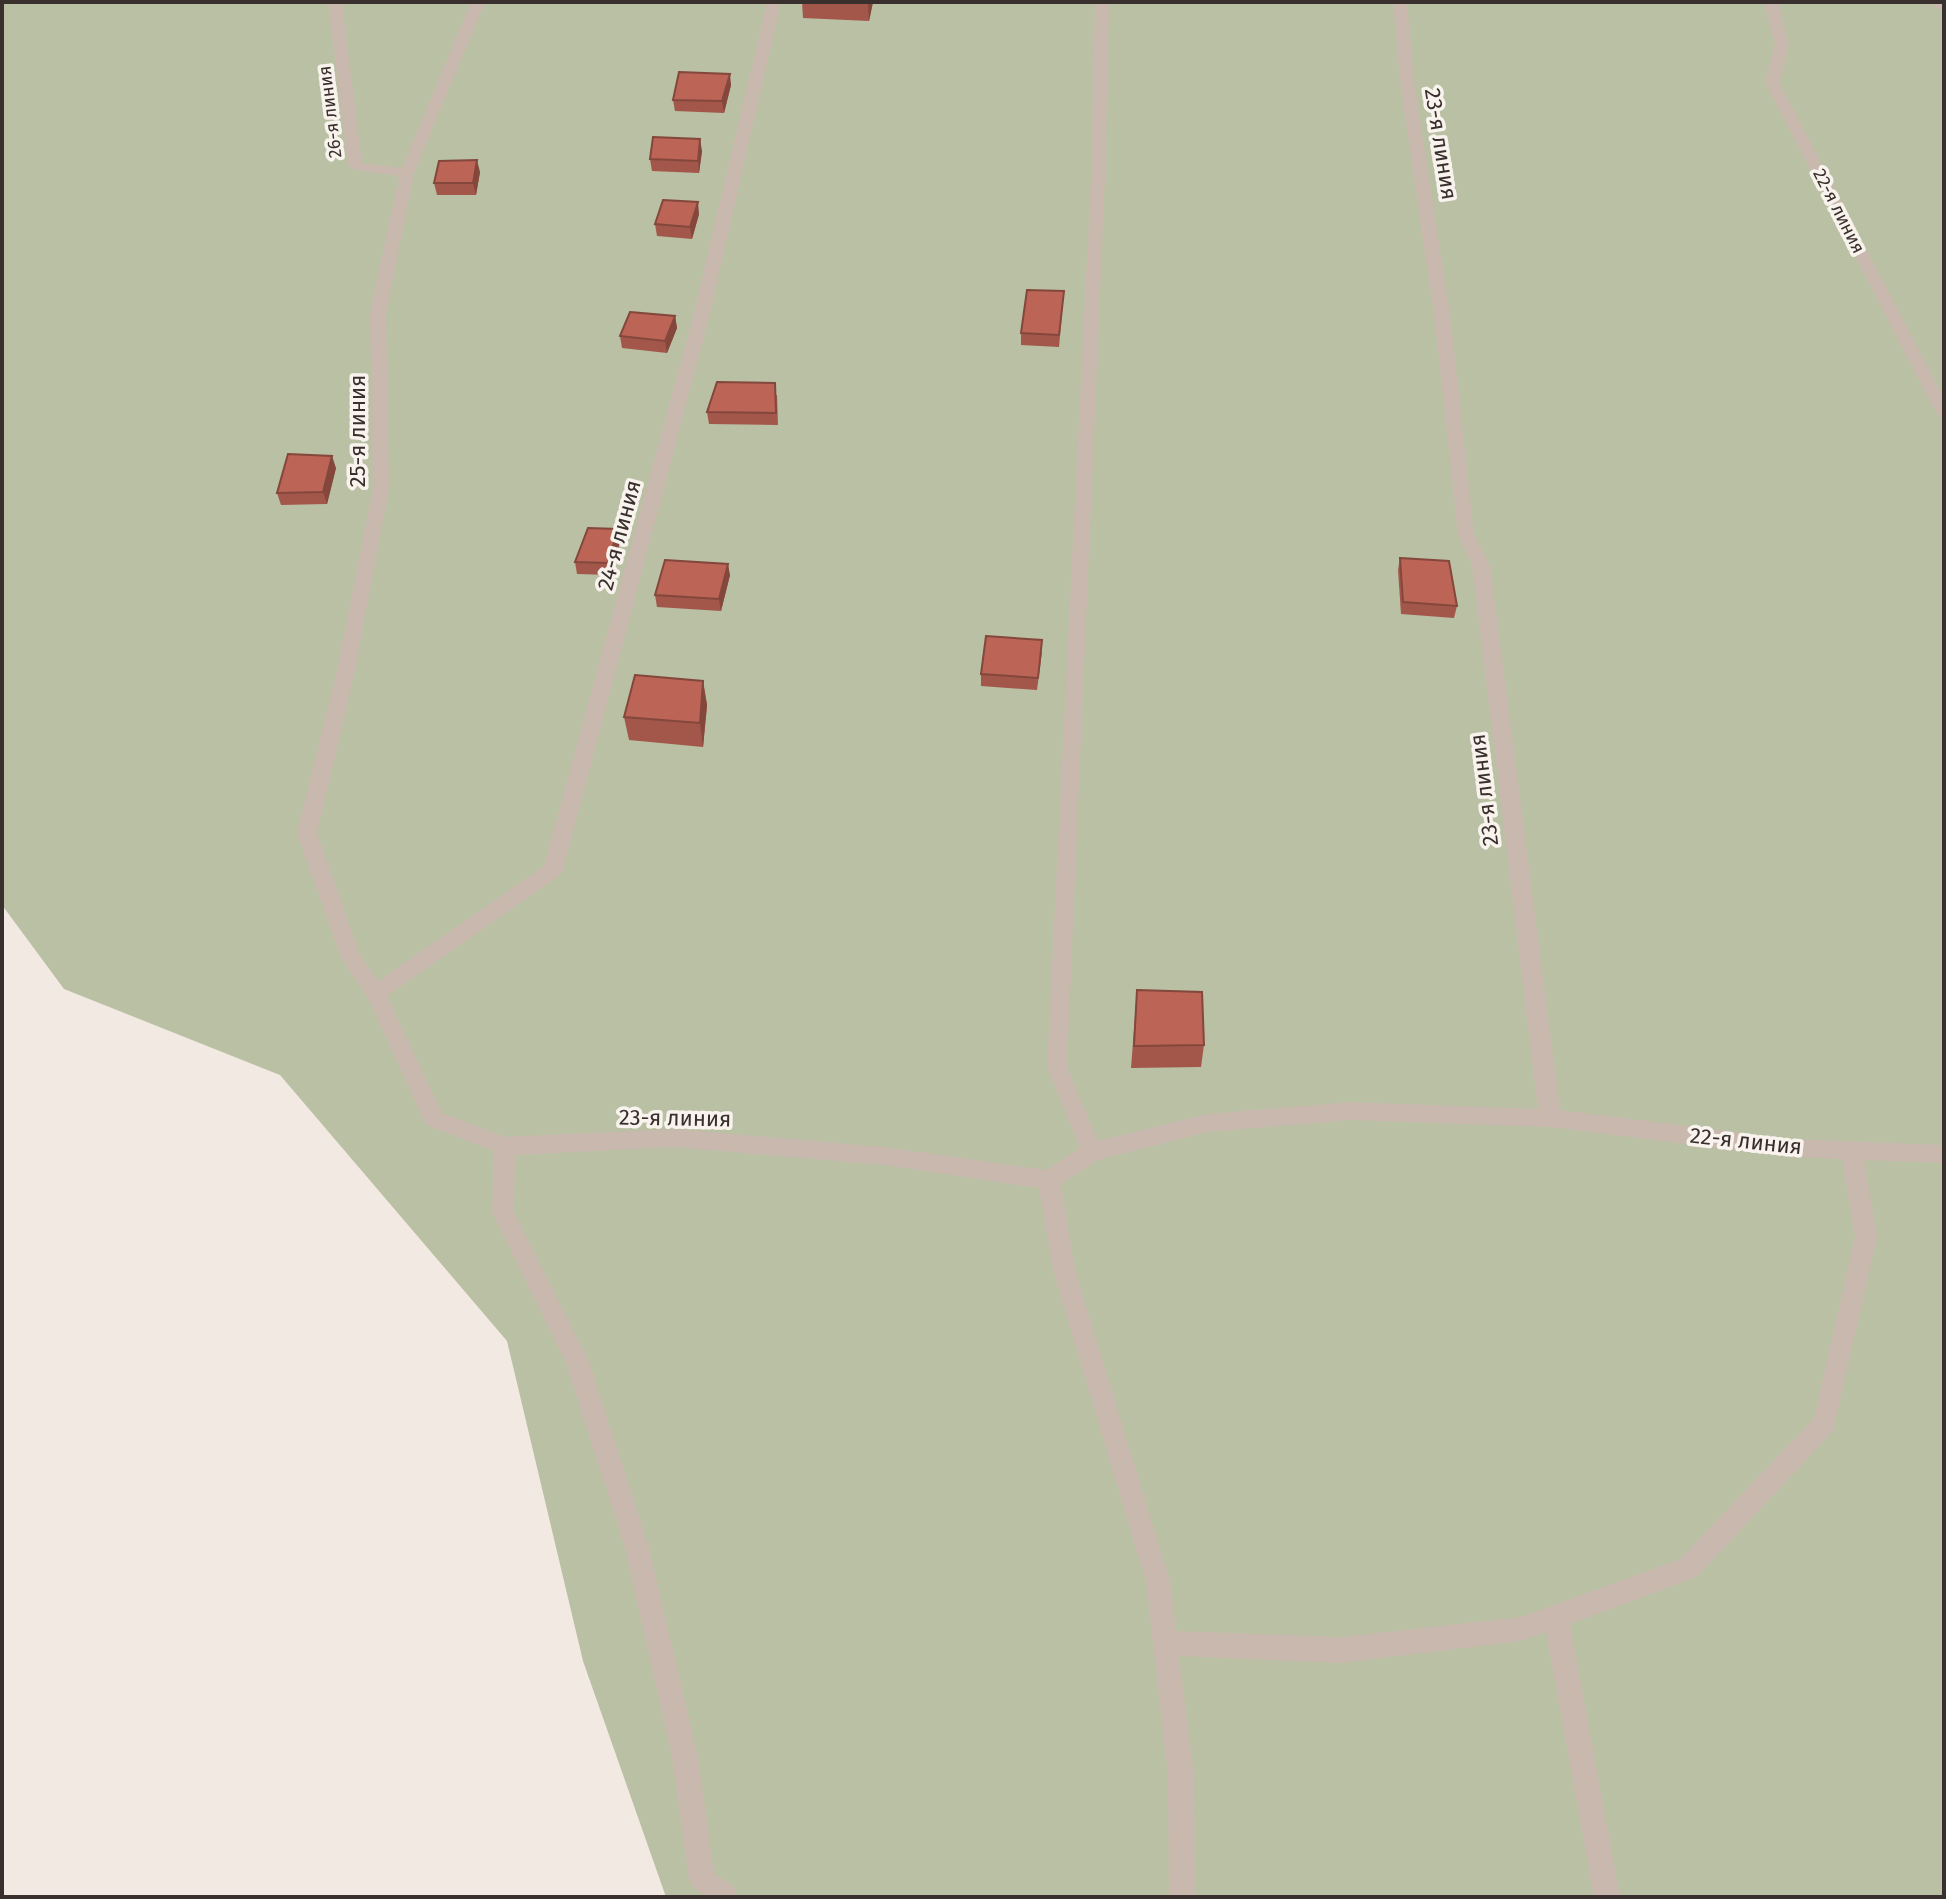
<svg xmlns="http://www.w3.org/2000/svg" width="1946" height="1899" font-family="'Fira Sans',sans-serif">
<rect width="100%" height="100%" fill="#f2e9e2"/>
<!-- green -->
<path fill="#b9c0a3" d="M 2,2 L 1944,2 L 1944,1897 L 666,1897 L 583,1661 L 507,1341 L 280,1075 L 64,989 L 2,905 Z"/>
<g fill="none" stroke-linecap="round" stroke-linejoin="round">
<!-- lane -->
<g fill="#c9b8ae" fill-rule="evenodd">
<path d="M 328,2 L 342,2 L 362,163 L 402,168 L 471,2 L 485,2 L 414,173 L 386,313 L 389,488 L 354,675 L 317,833 L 360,955 L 378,981 L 544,866 L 692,321 L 767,2 L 781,2 L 708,321 L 563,870 L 560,875 L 387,996 L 442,1113 L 505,1137 L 675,1129 L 884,1147 L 1046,1170 L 1080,1148 L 1047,1067 L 1091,177 L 1095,2 L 1109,2 L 1105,177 L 1067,1067 L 1098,1141 L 1207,1114 L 1351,1102 L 1538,1109 L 1472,565 L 1458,535 L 1435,322 L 1400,81 L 1393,2 L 1407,2 L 1414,81 L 1451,322 L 1474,535 L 1490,565 L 1560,1110 L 1790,1139 L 1944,1145 L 1944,1163 L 1864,1160 L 1877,1237 L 1833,1431 L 1697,1577 L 1570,1624 L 1620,1897 L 1594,1897 L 1546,1632 L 1521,1641 L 1341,1663 L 1179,1656 L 1194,1776 L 1195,1897 L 1169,1897 L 1168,1776 L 1146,1582 L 1053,1270 L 1039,1188 L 884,1165 L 675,1147 L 515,1155 L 514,1212 L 589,1361 L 649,1548 L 698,1757 L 714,1873 L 734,1887 L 737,1897 C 717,1897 698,1899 689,1880 L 672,1757 L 625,1548 L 566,1363 L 492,1212 L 494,1151 L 426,1125 L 368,998 L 341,958 L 297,833 L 336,675 L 373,488 L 370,313 L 399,176 L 355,170 L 348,166 ZM 1351,1120 L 1550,1127 L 1790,1157 L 1842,1159 L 1855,1237 L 1814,1418 L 1680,1559 L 1521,1617 L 1341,1637 L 1176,1631 L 1170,1582 L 1075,1270 L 1061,1184 L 1098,1160 L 1207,1132 Z"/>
<path d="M 1764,2 L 1778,2 L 1789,45 L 1779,82 L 1944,398 L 1944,418 L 1936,413 L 1765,82 L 1775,45 Z"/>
<path d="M 1927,2 L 1944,2 L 1944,12 Z"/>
</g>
</g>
<!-- wall -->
<g fill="#a2574a">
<path d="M 802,2 L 873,2 L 869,21 L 803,18 Z"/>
<path d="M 731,85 L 724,113 L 675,111 L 673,100 Z"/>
<path d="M 702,151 L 699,173 L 652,171 L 650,159 Z"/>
<path d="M 480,172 L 476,195 L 437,195 L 434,183 Z"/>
<path d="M 699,214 L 692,239 L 657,236 L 655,224 Z"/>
<path d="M 1064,291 L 1059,347 L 1021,345 L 1021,333 Z"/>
<path d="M 675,316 L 677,328 L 667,353 L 622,348 L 620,336 Z"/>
<path d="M 777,395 L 778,425 L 709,424 L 707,412 Z"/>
<path d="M 336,468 L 327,504 L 281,505 L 277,493 Z"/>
<path d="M 618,529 L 620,541 L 611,575 L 577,574 L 575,562 Z"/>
<path d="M 1400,558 L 1457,606 L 1454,618 L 1401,614 L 1398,570 Z"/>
<path d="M 730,575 L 721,611 L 657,607 L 655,595 Z"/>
<path d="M 1042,652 L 1037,690 L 981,686 L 981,674 Z"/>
<path d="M 703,681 L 707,705 L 703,747 L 629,740 L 624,717 Z"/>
<path d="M 1137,990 L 1204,1045 L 1201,1067 L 1131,1068 Z"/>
</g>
<!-- shaded-wall -->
<g fill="#84473c">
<path d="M 868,2 L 873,2 L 869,21 Z"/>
<path d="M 730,74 L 731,85 L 724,113 L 722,101 Z"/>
<path d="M 700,139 L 702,151 L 699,173 L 698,161 Z"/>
<path d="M 477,160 L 480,172 L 476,195 L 473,183 Z"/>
<path d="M 698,202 L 699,214 L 692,239 L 690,227 Z"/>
<path d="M 675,316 L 677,328 L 667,353 L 665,341 Z"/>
<path d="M 332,456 L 336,468 L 327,504 L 323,492 Z"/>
<path d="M 618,529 L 620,541 L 611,575 L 608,563 Z"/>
<path d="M 728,564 L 730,575 L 721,611 L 719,599 Z"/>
<path d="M 703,681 L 707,705 L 703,747 L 700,723 Z"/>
</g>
<!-- building -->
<g fill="#bc6556" stroke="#84473c" stroke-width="2">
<path d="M 679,72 L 730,74 L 722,101 L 673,100 Z"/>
<path d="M 653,137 L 700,139 L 698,161 L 650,159 Z"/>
<path d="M 477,160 L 473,183 L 434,183 L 439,161 Z"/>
<path d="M 663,200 L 698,202 L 690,227 L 655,224 Z"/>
<path d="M 1027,290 L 1064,291 L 1059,335 L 1021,333 Z"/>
<path d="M 630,312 L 675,316 L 665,341 L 620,336 Z"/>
<path d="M 717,382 L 775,383 L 776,413 L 707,412 Z"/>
<path d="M 288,454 L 332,456 L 323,492 L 277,493 Z"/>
<path d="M 588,528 L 618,529 L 608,563 L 575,562 Z"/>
<path d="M 1400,558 L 1449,561 L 1457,606 L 1403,602 Z"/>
<path d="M 665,560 L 728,564 L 719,599 L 655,595 Z"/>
<path d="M 986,636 L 1042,640 L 1038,678 L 981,674 Z"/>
<path d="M 635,675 L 703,681 L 700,723 L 624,717 Z"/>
<path d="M 1137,990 L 1202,992 L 1204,1045 L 1134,1046 Z"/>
</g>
<g text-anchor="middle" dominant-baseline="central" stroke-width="7" stroke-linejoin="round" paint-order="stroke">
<!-- far-street labels -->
<g font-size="18" fill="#392f2c" stroke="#f9f3ee">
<text transform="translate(330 112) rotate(-97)">26-я линия</text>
<text transform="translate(1839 211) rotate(63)">22-я линия</text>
</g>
<!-- street labels -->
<g font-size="22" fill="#392f2c" stroke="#f9f3ee">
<text transform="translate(1441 144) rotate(81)">23-я линия</text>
<text transform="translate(357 431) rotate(-90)">25-я линия</text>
<text transform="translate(619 535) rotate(-75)">24-я линия</text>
<text transform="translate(1484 790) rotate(-97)">23-я линия</text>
<text transform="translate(675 1118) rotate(1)">23-я линия</text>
<text transform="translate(1746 1141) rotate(6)">22-я линия</text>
</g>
</g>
<!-- border -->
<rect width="1946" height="1899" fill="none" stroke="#392f2c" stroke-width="8"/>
</svg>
